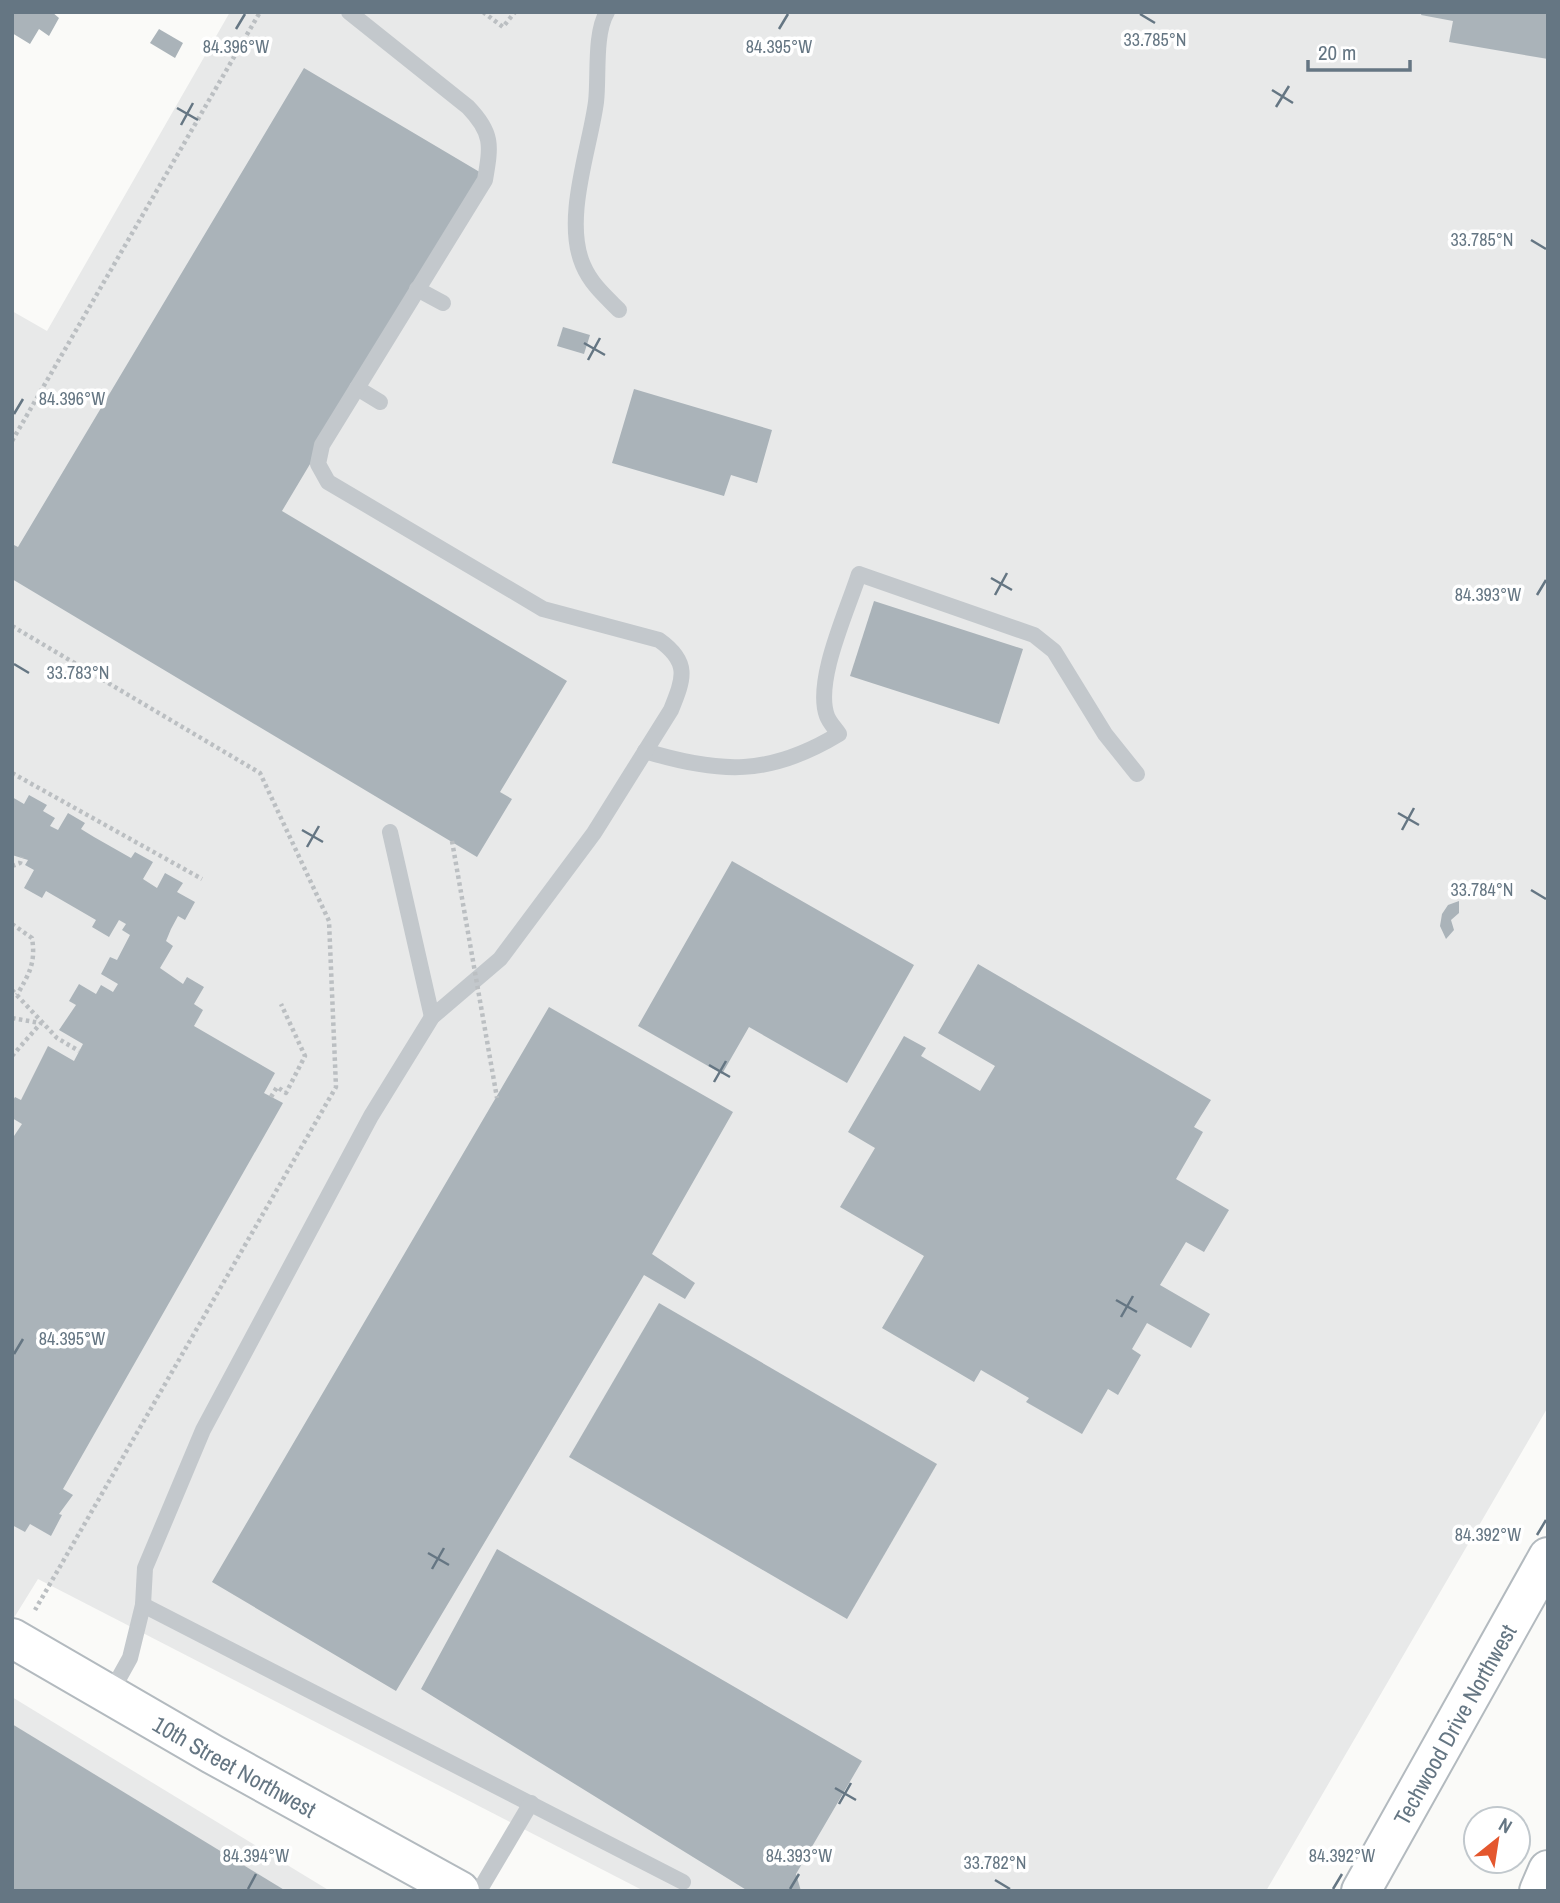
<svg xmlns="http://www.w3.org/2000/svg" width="1560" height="1903" font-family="'Archivo Narrow',sans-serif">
<rect width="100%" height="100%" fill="#fafaf8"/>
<!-- built -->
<g fill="#e8e9e9">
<path d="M 230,12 L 1548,12 L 1548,1407 L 1266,1891 L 644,1891 L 38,1579 L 12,1621 L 12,311 L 47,331 Z"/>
<path d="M 12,1697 L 330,1891 L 12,1891 Z"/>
</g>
<!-- building -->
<g fill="#aab3b9">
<path d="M 12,12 L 52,12 L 59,18 L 49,36 L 39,29 L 30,44 L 12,33 Z"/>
<path d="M 1422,12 L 1548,12 L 1548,59 L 1449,42 L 1453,21 L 1421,15 Z"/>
<path d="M 159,29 L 183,43 L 175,58 L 150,43 Z"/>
<path d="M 304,68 L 483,174 L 282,511 L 567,681 L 500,792 L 512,799 L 477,857 L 12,579 L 12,544 L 18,547 Z"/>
<path d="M 563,327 L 590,335 L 584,354 L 557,346 Z"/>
<path d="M 634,389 L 772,430 L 757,483 L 731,475 L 724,496 L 612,463 Z"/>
<path d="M 874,601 L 1023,649 L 999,724 L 850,676 Z"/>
<path d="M 29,795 L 47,805 L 43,811 L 55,818 L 50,826 L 58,830 L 68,813 L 85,823 L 81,829 L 94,837 L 131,858 L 135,852 L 153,862 L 143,879 L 157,888 L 165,873 L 183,883 L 177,892 L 195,902 L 185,920 L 178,916 L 171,929 L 166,941 L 173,946 L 160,968 L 183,984 L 187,977 L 204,987 L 194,1004 L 203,1010 L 194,1026 L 275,1073 L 264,1093 L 283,1103 L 63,1489 L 73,1495 L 59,1514 L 62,1515 L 51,1536 L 30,1524 L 25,1532 L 12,1525 L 12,1139 L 22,1124 L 12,1118 L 12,1102 L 15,1097 L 21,1100 L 48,1046 L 74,1061 L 83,1044 L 59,1030 L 76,1005 L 69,1001 L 79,984 L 96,994 L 101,985 L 113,992 L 118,984 L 101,974 L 110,957 L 117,960 L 130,935 L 122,930 L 126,924 L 119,920 L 109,937 L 92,927 L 96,920 L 46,891 L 42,898 L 24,888 L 34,870 L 25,865 L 28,860 L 12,855 L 12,797 L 24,804 Z"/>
<path d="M 732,861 L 914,965 L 847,1083 L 749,1027 L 722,1074 L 638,1026 Z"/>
<path d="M 1459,901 L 1459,913 L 1451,920 L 1454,930 L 1446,939 L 1440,926 L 1442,914 L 1448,905 Z"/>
<path d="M 978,964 L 1211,1100 L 1194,1127 L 1203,1132 L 1176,1179 L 1229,1210 L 1204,1252 L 1186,1242 L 1160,1285 L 1210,1314 L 1191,1348 L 1147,1323 L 1132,1349 L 1141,1355 L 1118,1395 L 1108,1389 L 1082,1434 L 1026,1402 L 1029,1398 L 981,1370 L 974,1382 L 882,1328 L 924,1256 L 840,1207 L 875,1148 L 848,1132 L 904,1036 L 926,1048 L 921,1056 L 980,1091 L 995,1066 L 938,1033 Z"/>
<path d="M 549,1007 L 733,1112 L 652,1254 L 695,1283 L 685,1299 L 644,1275 L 396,1691 L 212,1582 Z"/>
<path d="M 659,1303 L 937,1464 L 847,1619 L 569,1457 Z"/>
<path d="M 497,1549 L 862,1761 L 796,1874 L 801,1891 L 748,1891 L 421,1689 Z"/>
<path d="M 12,1724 L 286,1891 L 12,1891 Z"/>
</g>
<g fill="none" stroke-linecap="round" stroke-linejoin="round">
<defs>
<g id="secondary">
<path id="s1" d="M 12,1638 L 212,1754 L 460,1891"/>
<path id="s2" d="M 1361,1891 L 1548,1557"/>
<path d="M 1539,1891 L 1548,1870"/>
</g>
</defs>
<!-- secondary casing -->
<use href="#secondary" stroke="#b3babf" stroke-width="42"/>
<!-- path -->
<g stroke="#bbbfc2" stroke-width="4.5" stroke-dasharray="3.5 3.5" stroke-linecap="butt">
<path d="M 483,12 L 503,27 L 515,12"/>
<path d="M 12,441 L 260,12"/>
<path d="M 12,626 L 260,773 L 329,921 L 336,1087 L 35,1610"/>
<path d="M 12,773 L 202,879"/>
<path d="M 12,866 L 20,863 L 22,857"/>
<path d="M 12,924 L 32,938 C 36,963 29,974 17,995"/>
<path d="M 12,990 L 57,1038 L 79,1051"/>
<path d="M 12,1018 L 40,1023"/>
<path d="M 12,1056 L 41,1023"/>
<path d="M 271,1097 L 277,1087 L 286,1093 L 305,1056 L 281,1004"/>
</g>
<!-- lane -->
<g stroke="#c3c8cc" stroke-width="16">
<path d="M 607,12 C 594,34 599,77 596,102 C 590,148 563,219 583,265 C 591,284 605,296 619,310"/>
<path d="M 417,289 L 443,303"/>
<path d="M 357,388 L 380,402"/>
<path d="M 645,751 C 720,774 770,776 839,734 C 835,728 829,722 827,716 C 814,681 848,609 859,574 L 1034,635 L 1054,651 L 1105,734 L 1137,774"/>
<path d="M 390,832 L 432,1017"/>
<path d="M 143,1605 L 683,1882"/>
<path d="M 110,1694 L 130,1658 L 143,1605 L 145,1568 L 203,1430 L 371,1116 L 432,1017 L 500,959 L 594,833 L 671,710 C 684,678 690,662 659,640 L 543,609 L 328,482 L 318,464 L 322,445 L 485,180 C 491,145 493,133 468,107 L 349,12"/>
<path d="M 479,1891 L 531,1803"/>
</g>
<!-- secondary -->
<use href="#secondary" stroke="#fff" stroke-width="38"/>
<!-- path-bridge -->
<path stroke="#bbbfc2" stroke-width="4.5" stroke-dasharray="3.5 3.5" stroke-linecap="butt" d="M 452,841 L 497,1098"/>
</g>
<!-- ticks -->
<path fill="none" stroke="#657683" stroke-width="2.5" d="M 1140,14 L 1155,23M 236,29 L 245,14M 779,29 L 788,14M 1272,90 L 1293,103M 1276,107 L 1289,86M 177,108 L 198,120M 181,125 L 193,103M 1531,240 L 1546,249M 584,343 L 605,355M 588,360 L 600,338M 14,414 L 23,399M 991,578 L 1012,590M 995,595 L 1007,573M 1537,595 L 1546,580M 14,664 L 29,673M 1398,813 L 1419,825M 302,830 L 323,842M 1402,830 L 1414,808M 307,847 L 319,826M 1531,890 L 1546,899M 709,1065 L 730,1077M 714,1082 L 726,1061M 1116,1300 L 1137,1312M 1121,1317 L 1133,1296M 14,1354 L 23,1339M 1537,1535 L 1546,1520M 428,1553 L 449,1565M 432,1569 L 444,1548M 835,1788 L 856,1800M 839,1804 L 851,1783M 995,1880 L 1010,1889M 248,1889 L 256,1874M 790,1889 L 799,1874M 1333,1889 L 1342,1874"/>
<g text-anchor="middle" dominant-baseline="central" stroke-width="7" stroke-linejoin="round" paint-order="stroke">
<!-- street labels -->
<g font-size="23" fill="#657683" stroke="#fff">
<text stroke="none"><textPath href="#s2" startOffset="191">Techwood Drive Northwest</textPath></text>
<text stroke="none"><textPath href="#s1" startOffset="257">10th Street Northwest</textPath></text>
</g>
</g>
<g font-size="18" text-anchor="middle" fill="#657683" stroke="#fff" stroke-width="7" stroke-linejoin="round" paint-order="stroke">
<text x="1155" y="46">33.785°N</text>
<text x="236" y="53">84.396°W</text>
<text x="779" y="53">84.395°W</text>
<text x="1482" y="246">33.785°N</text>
<text x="72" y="405">84.396°W</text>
<text x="1488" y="601">84.393°W</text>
<text x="78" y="679">33.783°N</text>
<text x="1482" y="896">33.784°N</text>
<text x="72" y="1345">84.395°W</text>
<text x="1488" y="1541">84.392°W</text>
<text x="256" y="1862">84.394°W</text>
<text x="799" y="1862">84.393°W</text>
<text x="1342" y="1862">84.392°W</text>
<text x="995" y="1869">33.782°N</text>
</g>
<!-- border -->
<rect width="1560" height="1903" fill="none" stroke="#657683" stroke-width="28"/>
<!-- north arrow -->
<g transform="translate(1497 1840) rotate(30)"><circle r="33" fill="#ffffff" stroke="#c1c8cd" stroke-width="2"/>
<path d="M0-5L12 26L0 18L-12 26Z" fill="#e4572e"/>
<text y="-10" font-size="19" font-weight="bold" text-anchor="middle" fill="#657683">N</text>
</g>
<!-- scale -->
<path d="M1308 60v10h102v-10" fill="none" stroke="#657683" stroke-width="3.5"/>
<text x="1318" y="60" font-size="21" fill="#657683" stroke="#ffffff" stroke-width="5" paint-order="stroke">20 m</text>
</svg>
